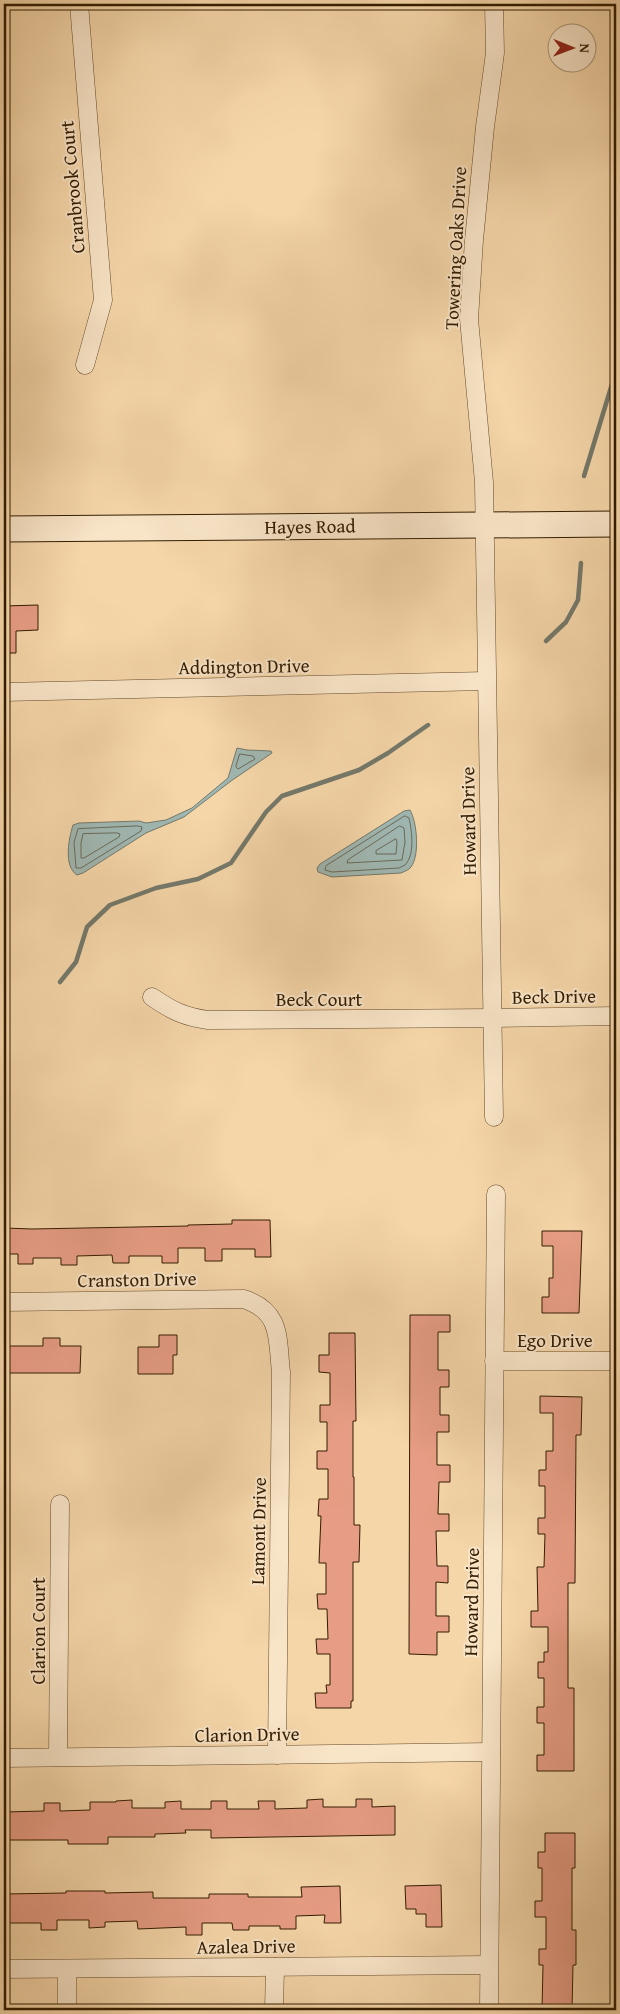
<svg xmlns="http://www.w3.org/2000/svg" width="620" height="2014" font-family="'Gentium Book Plus',serif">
<rect width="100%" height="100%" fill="#f5d6a9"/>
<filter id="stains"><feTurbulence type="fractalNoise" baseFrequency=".004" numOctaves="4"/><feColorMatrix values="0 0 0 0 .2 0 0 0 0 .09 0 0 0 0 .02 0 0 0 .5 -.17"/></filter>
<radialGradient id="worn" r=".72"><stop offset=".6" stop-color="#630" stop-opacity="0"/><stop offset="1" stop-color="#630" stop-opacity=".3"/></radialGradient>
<!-- water -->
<g fill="#9fb7b2" stroke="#74796b">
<path d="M 237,748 L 247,750 L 271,751 L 272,753 L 231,781 L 184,817 L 146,833 L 83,873 L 77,875 C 63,866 69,838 73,825 L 79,823 L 139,821 L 146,823 L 166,820 L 192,808 L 228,778 Z"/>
<path d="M 410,810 C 417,822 420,855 411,867 C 409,870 405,871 401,873 L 332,877 L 318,872 L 317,868 L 320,864 L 404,811 Z"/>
</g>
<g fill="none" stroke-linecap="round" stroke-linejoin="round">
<!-- shore -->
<g stroke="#696a59" stroke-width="1">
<path d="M 240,754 L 253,756 L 255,759 L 238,769 L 236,767 Z"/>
<path d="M 405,816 L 409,818 C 412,831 415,855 405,865 L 399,868 L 332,872 L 325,870 L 326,866 Z"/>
<path d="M 138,826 L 142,827 L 141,831 L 81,868 L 76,868 L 74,842 L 78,829 Z"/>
<path d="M 400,826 L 404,828 L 405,842 L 402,860 L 347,863 L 348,860 Z"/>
<path d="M 117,833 L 120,834 L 119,837 L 84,858 L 81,858 L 81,843 L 83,834 Z"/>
<path d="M 396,839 L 397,842 L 396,854 L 376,854 L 376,851 Z"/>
</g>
<!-- stream -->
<g stroke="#74796b" stroke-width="4.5">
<path d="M 584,476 L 616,371"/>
<path d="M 546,641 L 566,622 L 578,600 L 581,563"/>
<path d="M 60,982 L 76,962 L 87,927 L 110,905 L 156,888 L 198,879 L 231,863 L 266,812 L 282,796 L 359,770 L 388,753 L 428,725"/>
</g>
</g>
<!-- building -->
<g fill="#e79d85" stroke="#331c00">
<path d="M 38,605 L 38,630 L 16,631 L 16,653 L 4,653 L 4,606 Z"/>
<path d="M 232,1220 L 270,1220 L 271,1257 L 255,1257 L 255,1249 L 222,1249 L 222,1261 L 205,1261 L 205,1248 L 178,1248 L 178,1263 L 162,1263 L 162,1256 L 129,1256 L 129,1263 L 113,1263 L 112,1255 L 77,1256 L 77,1265 L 61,1265 L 61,1258 L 33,1258 L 33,1264 L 18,1264 L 18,1254 L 4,1254 L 4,1228 L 32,1229 L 188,1226 L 188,1225 L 232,1224 Z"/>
<path d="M 542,1231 L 582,1231 L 579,1313 L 542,1313 L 542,1297 L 549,1297 L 549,1278 L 553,1278 L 553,1246 L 542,1246 Z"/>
<path d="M 410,1315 L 450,1315 L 450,1332 L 438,1332 L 438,1370 L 449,1370 L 449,1387 L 440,1387 L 440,1415 L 449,1415 L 449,1432 L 437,1432 L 437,1465 L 450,1465 L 450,1482 L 439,1482 L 438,1514 L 449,1514 L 449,1531 L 436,1531 L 437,1566 L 448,1566 L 448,1583 L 436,1582 L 436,1616 L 449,1616 L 449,1632 L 437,1632 L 437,1655 L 409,1654 Z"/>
<path d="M 329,1333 L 355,1333 L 356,1421 L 353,1421 L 353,1477 L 354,1477 L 354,1525 L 360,1525 L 359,1562 L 353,1562 L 353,1701 L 351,1701 L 351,1708 L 316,1708 L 315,1693 L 327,1693 L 326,1685 L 330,1685 L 330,1654 L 317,1654 L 316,1639 L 328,1639 L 327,1609 L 318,1609 L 317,1594 L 326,1594 L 326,1563 L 319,1563 L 321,1516 L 318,1516 L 319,1499 L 328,1499 L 328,1469 L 317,1469 L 317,1451 L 327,1451 L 327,1422 L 320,1422 L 320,1405 L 330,1405 L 330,1373 L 319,1372 L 319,1355 L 329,1355 Z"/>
<path d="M 159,1335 L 177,1335 L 177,1355 L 173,1355 L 173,1374 L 138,1374 L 138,1347 L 159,1347 Z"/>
<path d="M 43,1338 L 60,1338 L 60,1346 L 81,1346 L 80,1373 L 4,1373 L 4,1346 L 43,1346 Z"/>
<path d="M 540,1396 L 582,1397 L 581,1435 L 576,1435 L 575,1583 L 568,1583 L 568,1688 L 574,1688 L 574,1771 L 537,1771 L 537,1755 L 544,1755 L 544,1723 L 537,1723 L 537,1707 L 544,1707 L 544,1678 L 538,1678 L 538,1662 L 544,1662 L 544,1652 L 548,1652 L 548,1627 L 531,1627 L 531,1611 L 538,1611 L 537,1567 L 544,1567 L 545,1534 L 538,1534 L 538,1518 L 545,1518 L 545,1486 L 539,1486 L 539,1470 L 546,1470 L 546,1451 L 553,1451 L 553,1413 L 540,1413 Z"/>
<path d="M 323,1799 L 323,1807 L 356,1807 L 356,1799 L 372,1799 L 372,1807 L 395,1806 L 395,1835 L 211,1838 L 211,1830 L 185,1830 L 186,1833 L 155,1834 L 155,1837 L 108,1837 L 108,1844 L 68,1844 L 68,1840 L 4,1840 L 4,1812 L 44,1811 L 44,1803 L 60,1803 L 60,1811 L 90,1810 L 90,1802 L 116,1802 L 116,1801 L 132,1800 L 132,1808 L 165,1808 L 165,1802 L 181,1801 L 181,1809 L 211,1809 L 211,1801 L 227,1801 L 227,1809 L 259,1809 L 258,1801 L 275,1801 L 275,1809 L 307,1808 L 307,1800 Z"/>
<path d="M 545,1833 L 575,1833 L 575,1868 L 572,1868 L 572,1930 L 576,1930 L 576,1965 L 573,1965 L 572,2010 L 542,2010 L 543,1965 L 539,1965 L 539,1949 L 546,1949 L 546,1917 L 535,1917 L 535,1901 L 542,1901 L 542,1868 L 538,1868 L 538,1852 L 545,1852 Z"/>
<path d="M 441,1885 L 442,1927 L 426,1927 L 426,1914 L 416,1914 L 416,1909 L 406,1909 L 405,1886 Z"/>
<path d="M 340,1886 L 341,1923 L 324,1923 L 325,1915 L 296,1916 L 296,1929 L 280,1929 L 280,1926 L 249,1926 L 249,1930 L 233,1930 L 232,1923 L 202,1923 L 202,1935 L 186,1935 L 186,1927 L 138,1929 L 137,1921 L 105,1922 L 105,1927 L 89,1928 L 89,1920 L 57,1920 L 57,1930 L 41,1930 L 41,1923 L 4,1923 L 4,1894 L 66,1893 L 66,1891 L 105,1891 L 105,1893 L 153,1892 L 153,1898 L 209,1898 L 209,1894 L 248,1894 L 248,1897 L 302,1897 L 301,1887 Z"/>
</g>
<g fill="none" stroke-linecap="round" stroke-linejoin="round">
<defs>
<g id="street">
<path d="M 79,4 L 103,300 L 85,365"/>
<path d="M 494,4 L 495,53 L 485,127 L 474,240 L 469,319 L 484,482 L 494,1117"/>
<path d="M 4,692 L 486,681"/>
<path d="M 152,997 C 171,1010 184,1017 208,1020 L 493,1018 L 616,1016"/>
<path d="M 4,1302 L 244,1299 C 282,1312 277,1338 281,1372 L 277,1755"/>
<path d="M 494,1361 L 616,1361"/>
<path d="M 58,1757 L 60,1504"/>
<path d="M 4,1758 L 491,1752"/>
<path d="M 4,1969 L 489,1965"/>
<path d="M 67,2010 L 67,1969"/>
<path d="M 274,2010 L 275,1967"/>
<path d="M 489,2010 L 496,1194"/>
</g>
<path id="secondary" d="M 4,529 L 616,524"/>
</defs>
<!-- street casing -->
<use href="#street" stroke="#644a2a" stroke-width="19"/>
<!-- secondary casing -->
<use href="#secondary" stroke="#331c00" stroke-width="27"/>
<!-- street -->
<use href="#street" stroke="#f8e4c7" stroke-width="18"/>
<!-- secondary -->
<use href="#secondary" stroke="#f8e4c7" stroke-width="25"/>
</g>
<g text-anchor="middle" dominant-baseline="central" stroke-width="4" stroke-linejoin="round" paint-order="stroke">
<!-- street labels -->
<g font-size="19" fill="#331c00" stroke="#f8e4c7">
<text transform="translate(72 187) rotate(-95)">Cranbrook Court</text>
<text transform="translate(455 248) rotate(-87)">Towering Oaks Drive</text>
<text transform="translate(310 526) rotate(-1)">Hayes Road</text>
<text transform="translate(244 666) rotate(-1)">Addington Drive</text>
<text transform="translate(468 821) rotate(-91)">Howard Drive</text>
<text transform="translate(554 996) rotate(-1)">Beck Drive</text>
<text x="319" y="999">Beck Court</text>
<text transform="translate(137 1279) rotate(-1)">Cranston Drive</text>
<text x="555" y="1340">Ego Drive</text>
<text transform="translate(258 1531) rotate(-89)">Lamont Drive</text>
<text transform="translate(471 1602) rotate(-89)">Howard Drive</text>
<text transform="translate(38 1631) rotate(-90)">Clarion Court</text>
<text transform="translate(247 1734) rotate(-1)">Clarion Drive</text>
<text transform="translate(246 1946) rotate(-1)">Azalea Drive</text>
</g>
</g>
<!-- margin -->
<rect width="620" height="2014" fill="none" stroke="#f5d6a9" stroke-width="20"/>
<rect x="5" y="5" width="610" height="2004" fill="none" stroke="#331c00" stroke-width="2.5"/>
<rect x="10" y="10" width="600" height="1994" fill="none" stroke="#331c00"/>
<!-- north arrow -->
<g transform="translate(572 48) rotate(91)"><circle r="24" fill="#f8e4c7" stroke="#a99477"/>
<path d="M0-4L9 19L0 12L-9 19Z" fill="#8f2418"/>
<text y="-8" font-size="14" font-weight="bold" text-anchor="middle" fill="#331c00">N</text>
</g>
<rect width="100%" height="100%" filter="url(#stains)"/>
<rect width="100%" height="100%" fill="url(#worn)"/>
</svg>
